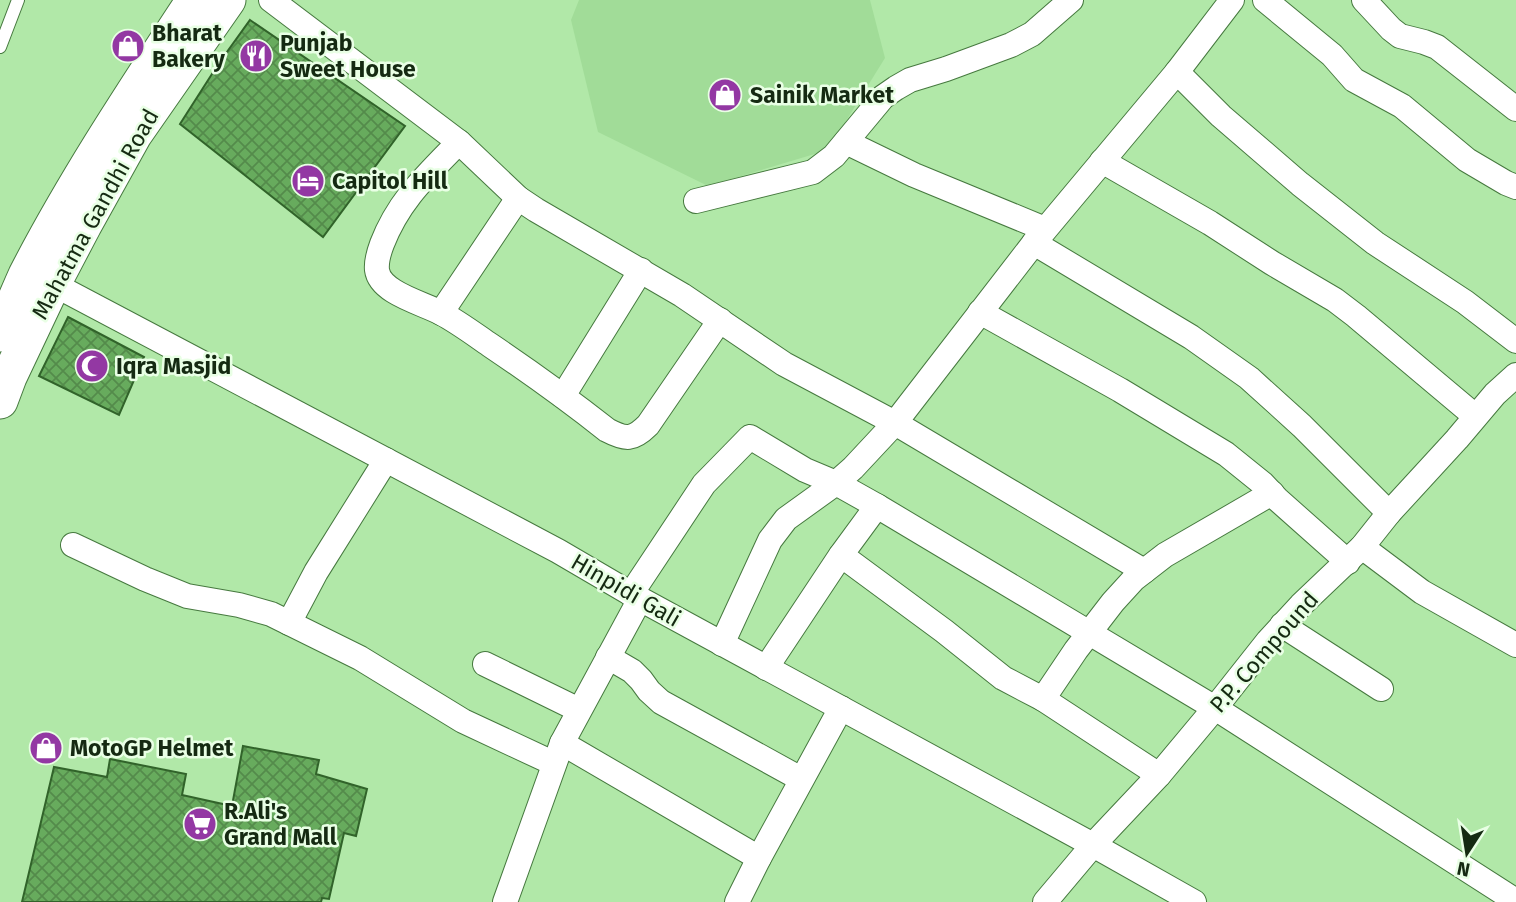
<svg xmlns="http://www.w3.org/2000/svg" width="1516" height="902" font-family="'Fira Sans',sans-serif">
<defs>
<pattern id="building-cross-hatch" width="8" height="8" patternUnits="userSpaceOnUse" patternTransform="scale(1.75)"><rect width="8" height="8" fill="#67ab5d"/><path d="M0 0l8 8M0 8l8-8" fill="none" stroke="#548b4b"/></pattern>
</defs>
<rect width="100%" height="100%" fill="#b1e8a8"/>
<!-- built -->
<path fill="#a1dc98" d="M 579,0 L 870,0 L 885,58 L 828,150 L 708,186 L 598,132 L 571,20 Z"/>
<!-- building -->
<g fill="url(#building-cross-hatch)" stroke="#31632a" stroke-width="2">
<path d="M 250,20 L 405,126 L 323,237 L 180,124 L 219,63 Z"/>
<path d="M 68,317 L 144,357 L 119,415 L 39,376 Z"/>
<path d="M 243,746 L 319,760 L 316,774 L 367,789 L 356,836 L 344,833 L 329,899 L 322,898 L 321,902 L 22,902 L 54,767 L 107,777 L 110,759 L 186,774 L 182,795 L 232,806 Z"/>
</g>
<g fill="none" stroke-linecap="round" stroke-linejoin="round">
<defs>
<path id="lane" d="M 0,47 L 18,0"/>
<g id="street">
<path d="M 271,0 L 459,142 L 518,198 L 536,210 L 682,295 L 784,364 L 895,423 L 1144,571"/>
<path d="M 1265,0 L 1332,55 L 1354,80 L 1402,106 L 1467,160 L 1506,183 L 1516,187"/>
<path d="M 1364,0 L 1391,29 L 1400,36 L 1424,42 L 1437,47 L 1516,109"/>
<path d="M 1177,72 L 1221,116 L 1300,184 L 1375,243 L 1465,302 L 1516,341"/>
<path d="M 459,142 C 427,175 399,200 382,244 C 379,252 376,261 377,270 C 380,293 423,303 441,313 C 458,322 474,334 490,345 C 530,372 569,400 607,430 C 626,440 633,440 648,425 L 720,320"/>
<path d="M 846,142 L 914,175 L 1045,229"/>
<path d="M 1102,161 L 1210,223 L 1272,263 L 1335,300 L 1356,316 L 1475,416"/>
<path d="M 696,201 L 813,172 L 834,156 L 883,97 L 896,88 L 910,80 L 946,69 L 1011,45 L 1032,34 L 1071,0"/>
<path d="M 1034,243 L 1191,337 L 1249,378 L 1302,426 L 1389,513"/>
<path d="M 53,284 L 558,551 L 640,599 L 1093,845 L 1194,902"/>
<path d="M 980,312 L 1120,390 L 1226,454 L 1262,483 L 1277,499 L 1348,562"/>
<path d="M 441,313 L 518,198"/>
<path d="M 563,396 L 641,270"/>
<path d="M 73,545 L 145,579 L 187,596 L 239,605 L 271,614 L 360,658 L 463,721 L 553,763"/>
<path d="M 1362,547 L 1422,592 L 1516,645"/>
<path d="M 841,555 L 944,631 L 1003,678 L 1043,699 L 1159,775"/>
<path d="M 631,594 L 704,484 L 750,437 L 805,470 L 836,483 L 877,506 L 1215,708 L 1516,901"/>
<path d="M 289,623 L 316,572 L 386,460"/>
<path d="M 1282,625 L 1381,689"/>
<path d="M 722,644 L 770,540 L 786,519 L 836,483 L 853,468 L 895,423 L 1034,243 L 1177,72 L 1232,0"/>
<path d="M 608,657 L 632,671 L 641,680 L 649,691 L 661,702 L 801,779"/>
<path d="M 485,664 L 579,710"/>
<path d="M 766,668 L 841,555 L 877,506"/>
<path d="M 1043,699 L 1076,650 L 1113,602 L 1134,579 L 1165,555 L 1272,493"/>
<path d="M 562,743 L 759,858"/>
<path d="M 505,902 L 562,743 L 640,599"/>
<path d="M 737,902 L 759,858 L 841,708"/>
<path d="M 1045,902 L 1093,845 L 1159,775 L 1215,708 L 1268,641 L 1301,605 L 1362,547 L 1389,513 L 1457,439 L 1495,394 L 1516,375"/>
</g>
<g id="secondary">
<path d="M 0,334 C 9,315 17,295 26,275 C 75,180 135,90 194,0"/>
<path d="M 0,401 L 9,377 L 53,284 L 84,225 L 134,135 L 228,0"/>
</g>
</defs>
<!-- lane casing -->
<use href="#lane" stroke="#46793f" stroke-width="14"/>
<!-- street casing -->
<use href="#street" stroke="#46793f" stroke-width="26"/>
<!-- secondary casing -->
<use href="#secondary" stroke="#46793f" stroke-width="37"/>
<!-- lane -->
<use href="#lane" stroke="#fff" stroke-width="12"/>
<!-- street -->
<use href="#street" stroke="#fff" stroke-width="24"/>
<!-- secondary -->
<use href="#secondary" stroke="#fff" stroke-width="35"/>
</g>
<!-- icons -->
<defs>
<symbol id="shop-disc" viewBox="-11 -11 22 22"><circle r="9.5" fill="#9338a3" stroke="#e9ffe5"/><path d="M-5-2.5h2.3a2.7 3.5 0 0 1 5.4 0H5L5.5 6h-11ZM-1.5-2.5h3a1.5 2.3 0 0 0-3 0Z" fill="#fff"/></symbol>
<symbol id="restaurant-disc" viewBox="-11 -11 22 22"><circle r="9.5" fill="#9338a3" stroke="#e9ffe5"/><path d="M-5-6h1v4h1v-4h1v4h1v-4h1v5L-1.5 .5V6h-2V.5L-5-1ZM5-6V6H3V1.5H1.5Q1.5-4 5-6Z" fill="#fff"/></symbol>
<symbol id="hotel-disc" viewBox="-11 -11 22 22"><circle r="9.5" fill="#9338a3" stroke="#e9ffe5"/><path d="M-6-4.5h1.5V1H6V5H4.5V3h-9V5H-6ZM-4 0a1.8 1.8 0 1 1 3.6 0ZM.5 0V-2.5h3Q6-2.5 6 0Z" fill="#fff"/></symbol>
<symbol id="mosque-disc" viewBox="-11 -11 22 22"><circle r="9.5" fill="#9338a3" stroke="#e9ffe5"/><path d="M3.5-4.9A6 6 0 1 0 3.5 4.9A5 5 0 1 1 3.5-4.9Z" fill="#fff"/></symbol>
<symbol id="supermarket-disc" viewBox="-11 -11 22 22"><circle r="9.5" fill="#9338a3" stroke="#e9ffe5"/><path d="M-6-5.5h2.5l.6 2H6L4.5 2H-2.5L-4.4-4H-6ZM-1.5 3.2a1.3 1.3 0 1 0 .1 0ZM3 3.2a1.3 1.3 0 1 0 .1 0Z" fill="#fff"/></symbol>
</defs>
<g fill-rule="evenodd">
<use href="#shop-disc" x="109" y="27" width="38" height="38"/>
<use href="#restaurant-disc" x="237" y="37" width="38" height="38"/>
<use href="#shop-disc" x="706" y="76" width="38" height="38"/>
<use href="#hotel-disc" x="289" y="162" width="38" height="38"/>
<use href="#mosque-disc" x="73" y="347" width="38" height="38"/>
<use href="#shop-disc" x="27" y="729" width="38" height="38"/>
<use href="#supermarket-disc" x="181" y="805" width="38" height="38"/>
</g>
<g text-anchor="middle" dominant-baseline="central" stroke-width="5" stroke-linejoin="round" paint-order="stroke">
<!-- poi labels -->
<g font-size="23" font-weight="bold" fill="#152a12" stroke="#e9ffe5" text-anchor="start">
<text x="152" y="33">Bharat<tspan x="152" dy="26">Bakery</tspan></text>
<text x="280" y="43">Punjab<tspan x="280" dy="26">Sweet House</tspan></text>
<text x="750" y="95">Sainik Market</text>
<text x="332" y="181">Capitol Hill</text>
<text x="116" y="366">Iqra Masjid</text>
<text x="70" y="748">MotoGP Helmet</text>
<text x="224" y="811">R.Ali's<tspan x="224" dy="26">Grand Mall</tspan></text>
</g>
<!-- street labels -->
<g font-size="23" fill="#152a12" stroke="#e9ffe5">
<text transform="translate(95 214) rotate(-61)">Mahatma Gandhi Road</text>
<text transform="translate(626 590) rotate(30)">Hinpidi Gali</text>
<text transform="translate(1264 652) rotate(-49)">P.P. Compound</text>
</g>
</g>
<!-- north arrow -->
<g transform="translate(1467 853) rotate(192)" stroke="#e9ffe5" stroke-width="5" paint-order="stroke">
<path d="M0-5L12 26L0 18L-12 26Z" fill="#152a12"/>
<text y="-10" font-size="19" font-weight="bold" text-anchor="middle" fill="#152a12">N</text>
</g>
</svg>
